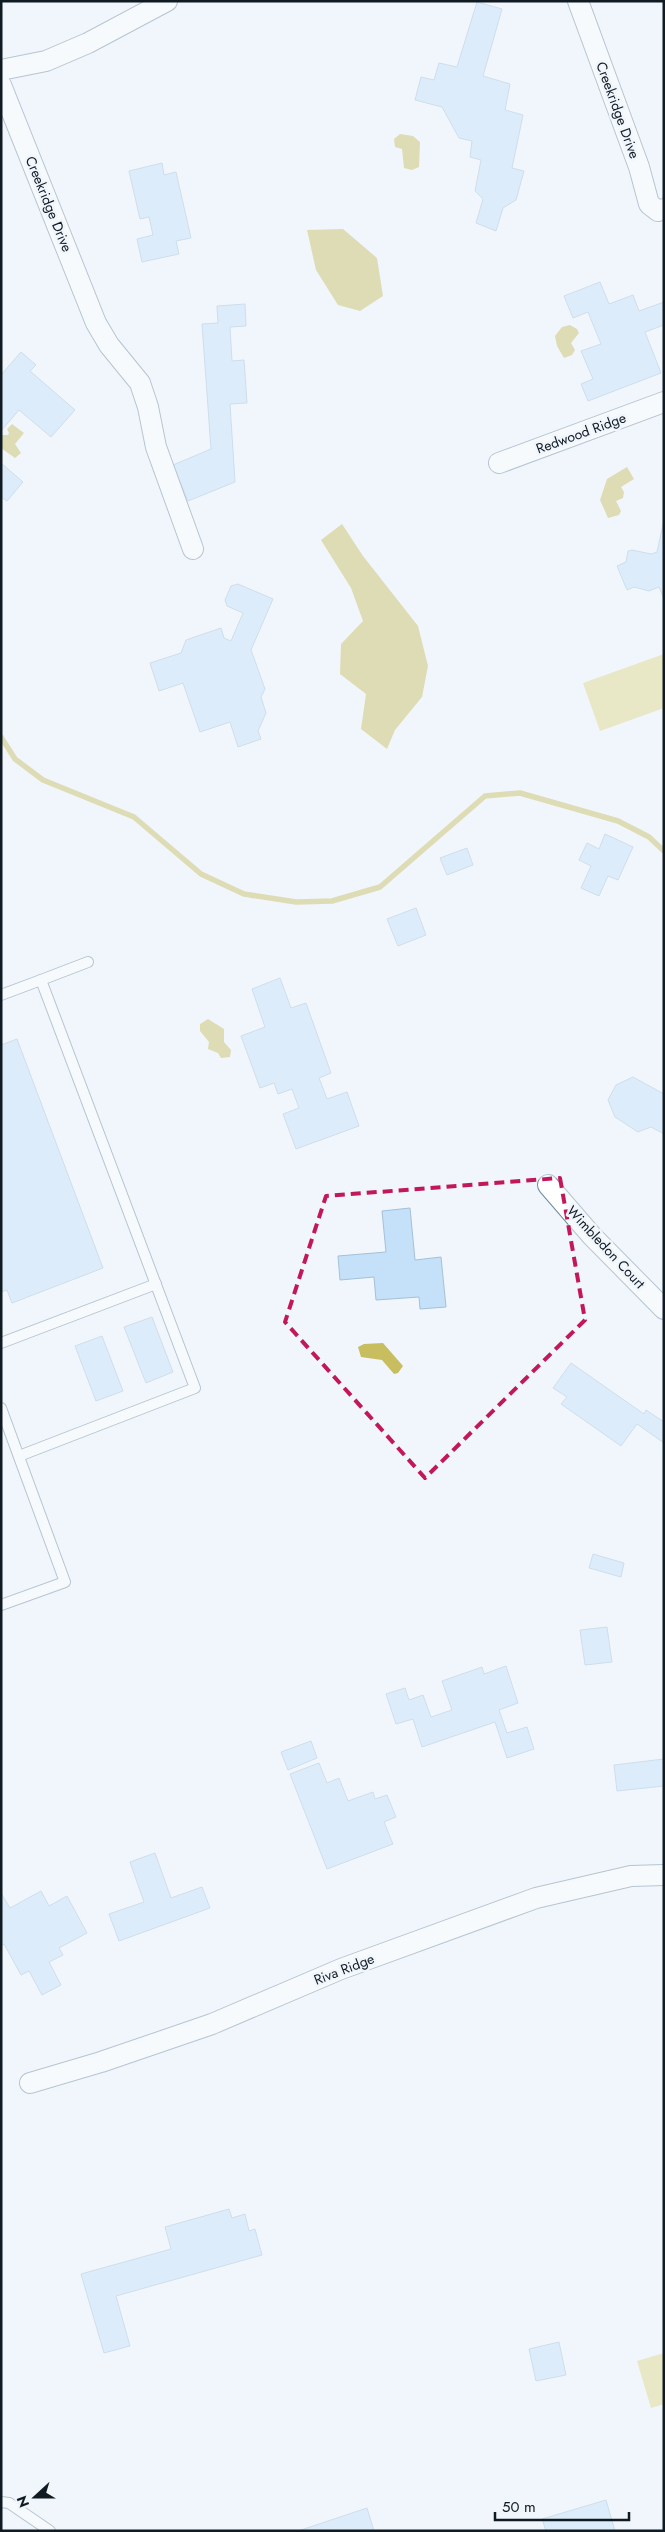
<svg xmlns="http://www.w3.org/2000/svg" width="665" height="2532" font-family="Jost,sans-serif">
<rect width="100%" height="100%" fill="#f0f6fb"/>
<!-- green -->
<g fill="#ded585">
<path d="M 664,654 L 664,708 L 600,731 L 583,683 Z"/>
<path d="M 664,2353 L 664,2404 L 651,2408 L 637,2361 Z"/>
</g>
<!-- water -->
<g fill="#c8bd5f">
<path d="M 400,134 L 413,136 L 420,142 L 419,167 L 412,170 L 404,168 L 402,149 L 395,147 L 394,139 Z"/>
<path d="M 343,229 L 377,258 L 383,296 L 360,311 L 338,305 L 316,270 L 307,230 Z"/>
<path d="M 570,325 L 577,329 L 579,333 L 571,343 L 575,350 L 572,355 L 564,358 L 557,346 L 555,336 L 562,327 Z"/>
<path d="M 12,424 L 24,433 L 15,444 L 21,453 L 15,458 L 1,448 L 1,435 L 8,435 L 9,433 L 7,429 Z"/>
<path d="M 627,467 L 634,479 L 621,487 L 624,492 L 623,498 L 616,501 L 621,511 L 619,515 L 608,518 L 600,500 L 607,479 Z"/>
<path d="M 342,524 L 363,556 L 418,626 L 428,666 L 422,697 L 395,730 L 387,749 L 361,729 L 366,694 L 340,674 L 341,644 L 363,621 L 351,588 L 321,540 Z"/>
<path d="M 208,1019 L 224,1029 L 224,1042 L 231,1050 L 230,1057 L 221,1058 L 218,1053 L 208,1049 L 209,1042 L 200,1031 L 200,1024 Z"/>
<path d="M 383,1343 L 403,1366 L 398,1373 L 394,1374 L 382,1360 L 361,1357 L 358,1347 L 364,1344 Z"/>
</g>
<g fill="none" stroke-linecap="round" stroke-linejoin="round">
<!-- stream -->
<path stroke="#c8bd5f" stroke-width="5.5" d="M 1,737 L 15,759 L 43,780 L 134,817 L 201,874 L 244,894 L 296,902 L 332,901 L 380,887 L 485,796 L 520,793 L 618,821 L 649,837 L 664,851"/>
</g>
<!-- building -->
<g fill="#c5e0f9" stroke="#a5c0d8">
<path d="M 477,2 L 502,9 L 483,76 L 510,84 L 505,110 L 523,115 L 512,168 L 524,171 L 516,200 L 503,208 L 496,231 L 476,223 L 483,199 L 475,191 L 481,160 L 470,157 L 472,141 L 459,138 L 442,107 L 415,100 L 421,77 L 434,80 L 439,63 L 457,67 Z"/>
<path d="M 162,163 L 164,175 L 176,172 L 191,238 L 176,241 L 179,254 L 142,262 L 137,239 L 153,235 L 149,217 L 140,219 L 129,171 Z"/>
<path d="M 600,282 L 609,304 L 633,295 L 639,311 L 664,302 L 664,325 L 645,332 L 661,373 L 588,401 L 581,384 L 593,379 L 581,351 L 601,344 L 588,312 L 573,318 L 564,296 Z"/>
<path d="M 245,304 L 246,326 L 230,327 L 232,361 L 244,360 L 247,403 L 230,404 L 235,482 L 188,501 L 173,465 L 211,449 L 202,324 L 218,323 L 217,306 Z"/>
<path d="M 21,352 L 36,365 L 30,371 L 75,410 L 51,437 L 19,410 L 1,431 L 1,375 Z"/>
<path d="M 1,463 L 23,482 L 7,501 L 1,497 Z"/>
<path d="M 664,520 L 664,599 L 659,587 L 649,591 L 634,587 L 627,590 L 617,566 L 626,562 L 628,551 L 632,550 L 651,554 L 657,552 Z"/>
<path d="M 238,584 L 273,599 L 251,650 L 265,689 L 261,697 L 266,713 L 258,731 L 261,739 L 238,747 L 230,722 L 200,732 L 183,683 L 159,691 L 150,663 L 181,653 L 186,640 L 221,628 L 224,638 L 231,641 L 243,613 L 227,606 L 225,600 L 231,586 Z"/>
<path d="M 605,834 L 633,847 L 618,880 L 608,876 L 599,896 L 581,888 L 591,866 L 579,860 L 587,843 L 599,849 Z"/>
<path d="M 467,848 L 473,865 L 447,875 L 440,858 Z"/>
<path d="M 416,908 L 426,935 L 398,946 L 387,919 Z"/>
<path d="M 280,978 L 291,1008 L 306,1003 L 331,1073 L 319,1078 L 327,1099 L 347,1092 L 359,1126 L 296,1149 L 283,1114 L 299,1108 L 292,1089 L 278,1094 L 274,1083 L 260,1088 L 241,1036 L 265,1027 L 252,989 Z"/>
<path d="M 17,1039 L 103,1268 L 12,1303 L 7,1290 L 1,1292 L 1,1045 Z"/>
<path d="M 633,1077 L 664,1094 L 664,1134 L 651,1127 L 638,1132 L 615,1117 L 608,1100 L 616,1085 Z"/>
<path d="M 410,1208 L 415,1260 L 441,1257 L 446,1307 L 420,1309 L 419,1297 L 376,1300 L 374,1277 L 340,1280 L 338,1256 L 386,1252 L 382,1211 Z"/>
<path d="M 152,1317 L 173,1372 L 146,1383 L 124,1327 Z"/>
<path d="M 102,1336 L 123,1391 L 96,1401 L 75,1346 Z"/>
<path d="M 571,1363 L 644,1414 L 646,1410 L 664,1422 L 664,1443 L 637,1424 L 621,1446 L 561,1404 L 567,1397 L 553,1388 Z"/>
<path d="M 593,1554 L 624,1563 L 621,1577 L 589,1568 Z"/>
<path d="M 607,1627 L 612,1662 L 585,1665 L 580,1630 Z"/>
<path d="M 506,1666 L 518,1703 L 499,1710 L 507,1733 L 527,1727 L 534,1749 L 507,1758 L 495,1722 L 422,1747 L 413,1719 L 396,1724 L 386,1694 L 405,1688 L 409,1700 L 423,1695 L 431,1717 L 452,1710 L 442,1681 L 482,1667 L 484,1674 Z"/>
<path d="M 311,1741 L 317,1758 L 288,1770 L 281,1752 Z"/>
<path d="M 664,1759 L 664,1786 L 617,1791 L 614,1765 Z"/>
<path d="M 319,1763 L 327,1783 L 339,1778 L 348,1801 L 373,1792 L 375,1799 L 387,1795 L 396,1817 L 384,1822 L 393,1844 L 327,1869 L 290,1774 Z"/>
<path d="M 155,1853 L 171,1898 L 202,1887 L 210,1908 L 119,1941 L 109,1914 L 144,1902 L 130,1862 Z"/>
<path d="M 41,1891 L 49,1906 L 67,1896 L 87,1933 L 59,1948 L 63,1955 L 49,1962 L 61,1985 L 42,1995 L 29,1971 L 21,1975 L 4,1944 L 1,1946 L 1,1893 L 10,1908 Z"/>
<path d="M 229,2209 L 232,2218 L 245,2214 L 249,2231 L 255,2229 L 262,2255 L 116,2296 L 130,2346 L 104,2353 L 81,2274 L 171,2249 L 165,2227 Z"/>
<path d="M 559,2342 L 566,2375 L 536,2381 L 529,2349 Z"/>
<path d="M 606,2500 L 615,2531 L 546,2531 L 542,2519 Z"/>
<path d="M 367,2508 L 374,2531 L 298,2531 Z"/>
</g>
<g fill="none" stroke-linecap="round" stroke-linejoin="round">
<defs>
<g id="service">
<path d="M 41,980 L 88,962"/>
<path d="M 1,995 L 41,980 L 195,1388 L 19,1456"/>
<path d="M 1,1343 L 156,1284"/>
<path d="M 1,1408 L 65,1582 L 1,1605"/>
<path d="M 1,2502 L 9,2503 L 50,2531"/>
</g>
<g id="minor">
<path d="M 578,1 L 639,167 L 649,204 L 658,211 L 664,209"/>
<path d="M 1,70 L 46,61 L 88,43 L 167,1"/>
<path d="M 1,85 L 96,323 L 109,345 L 140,383 L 148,407 L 156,447 L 193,549"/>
<path d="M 499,463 L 664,402"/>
<path d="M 548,1185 L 592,1236 L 664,1309"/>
<path d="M 30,2083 L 101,2062 L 212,2024 L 341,1969 L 536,1898 L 631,1876 L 664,1875"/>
</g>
</defs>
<!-- service casing -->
<use href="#service" stroke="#7089a0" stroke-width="12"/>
<!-- minor casing -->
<use href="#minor" stroke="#7089a0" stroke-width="22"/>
<!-- service -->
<use href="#service" stroke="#fff" stroke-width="10"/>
<!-- minor -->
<use href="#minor" stroke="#fff" stroke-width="20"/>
</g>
<!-- marked area -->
<path d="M0 0H665V2532H0ZM 560,1178 L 585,1320 L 425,1478 L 285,1322 L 326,1196 Z" fill="#f0f6fb" fill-opacity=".55" fill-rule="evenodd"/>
<path fill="none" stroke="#c2185b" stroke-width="4" stroke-dasharray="10 6" stroke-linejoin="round" d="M 560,1178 L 585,1320 L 425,1478 L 285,1322 L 326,1196 Z"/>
<g text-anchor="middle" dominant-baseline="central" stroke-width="5" stroke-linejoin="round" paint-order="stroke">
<!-- street labels -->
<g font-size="14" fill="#101a23" stroke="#f0f6fb">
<text transform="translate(618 110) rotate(70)">Creekridge Drive</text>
<text transform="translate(49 204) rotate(68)">Creekridge Drive</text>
<text transform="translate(581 433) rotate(-20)">Redwood Ridge</text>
<text transform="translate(606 1247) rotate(47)">Wimbledon Court</text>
<text transform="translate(344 1969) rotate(-21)">Riva Ridge</text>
</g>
</g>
<!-- border -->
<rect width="665" height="2532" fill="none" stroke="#101a23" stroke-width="5"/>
<!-- north arrow -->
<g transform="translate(35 2497) rotate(249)" stroke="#f0f6fb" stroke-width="4" paint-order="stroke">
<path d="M0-4L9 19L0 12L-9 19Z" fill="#101a23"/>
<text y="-8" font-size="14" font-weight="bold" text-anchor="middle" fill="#101a23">N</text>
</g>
<!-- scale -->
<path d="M495 2512v8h134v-8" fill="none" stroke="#101a23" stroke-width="2.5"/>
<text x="502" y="2512" font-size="15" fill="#101a23" stroke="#f0f6fb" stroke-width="4" paint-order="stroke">50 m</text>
</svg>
